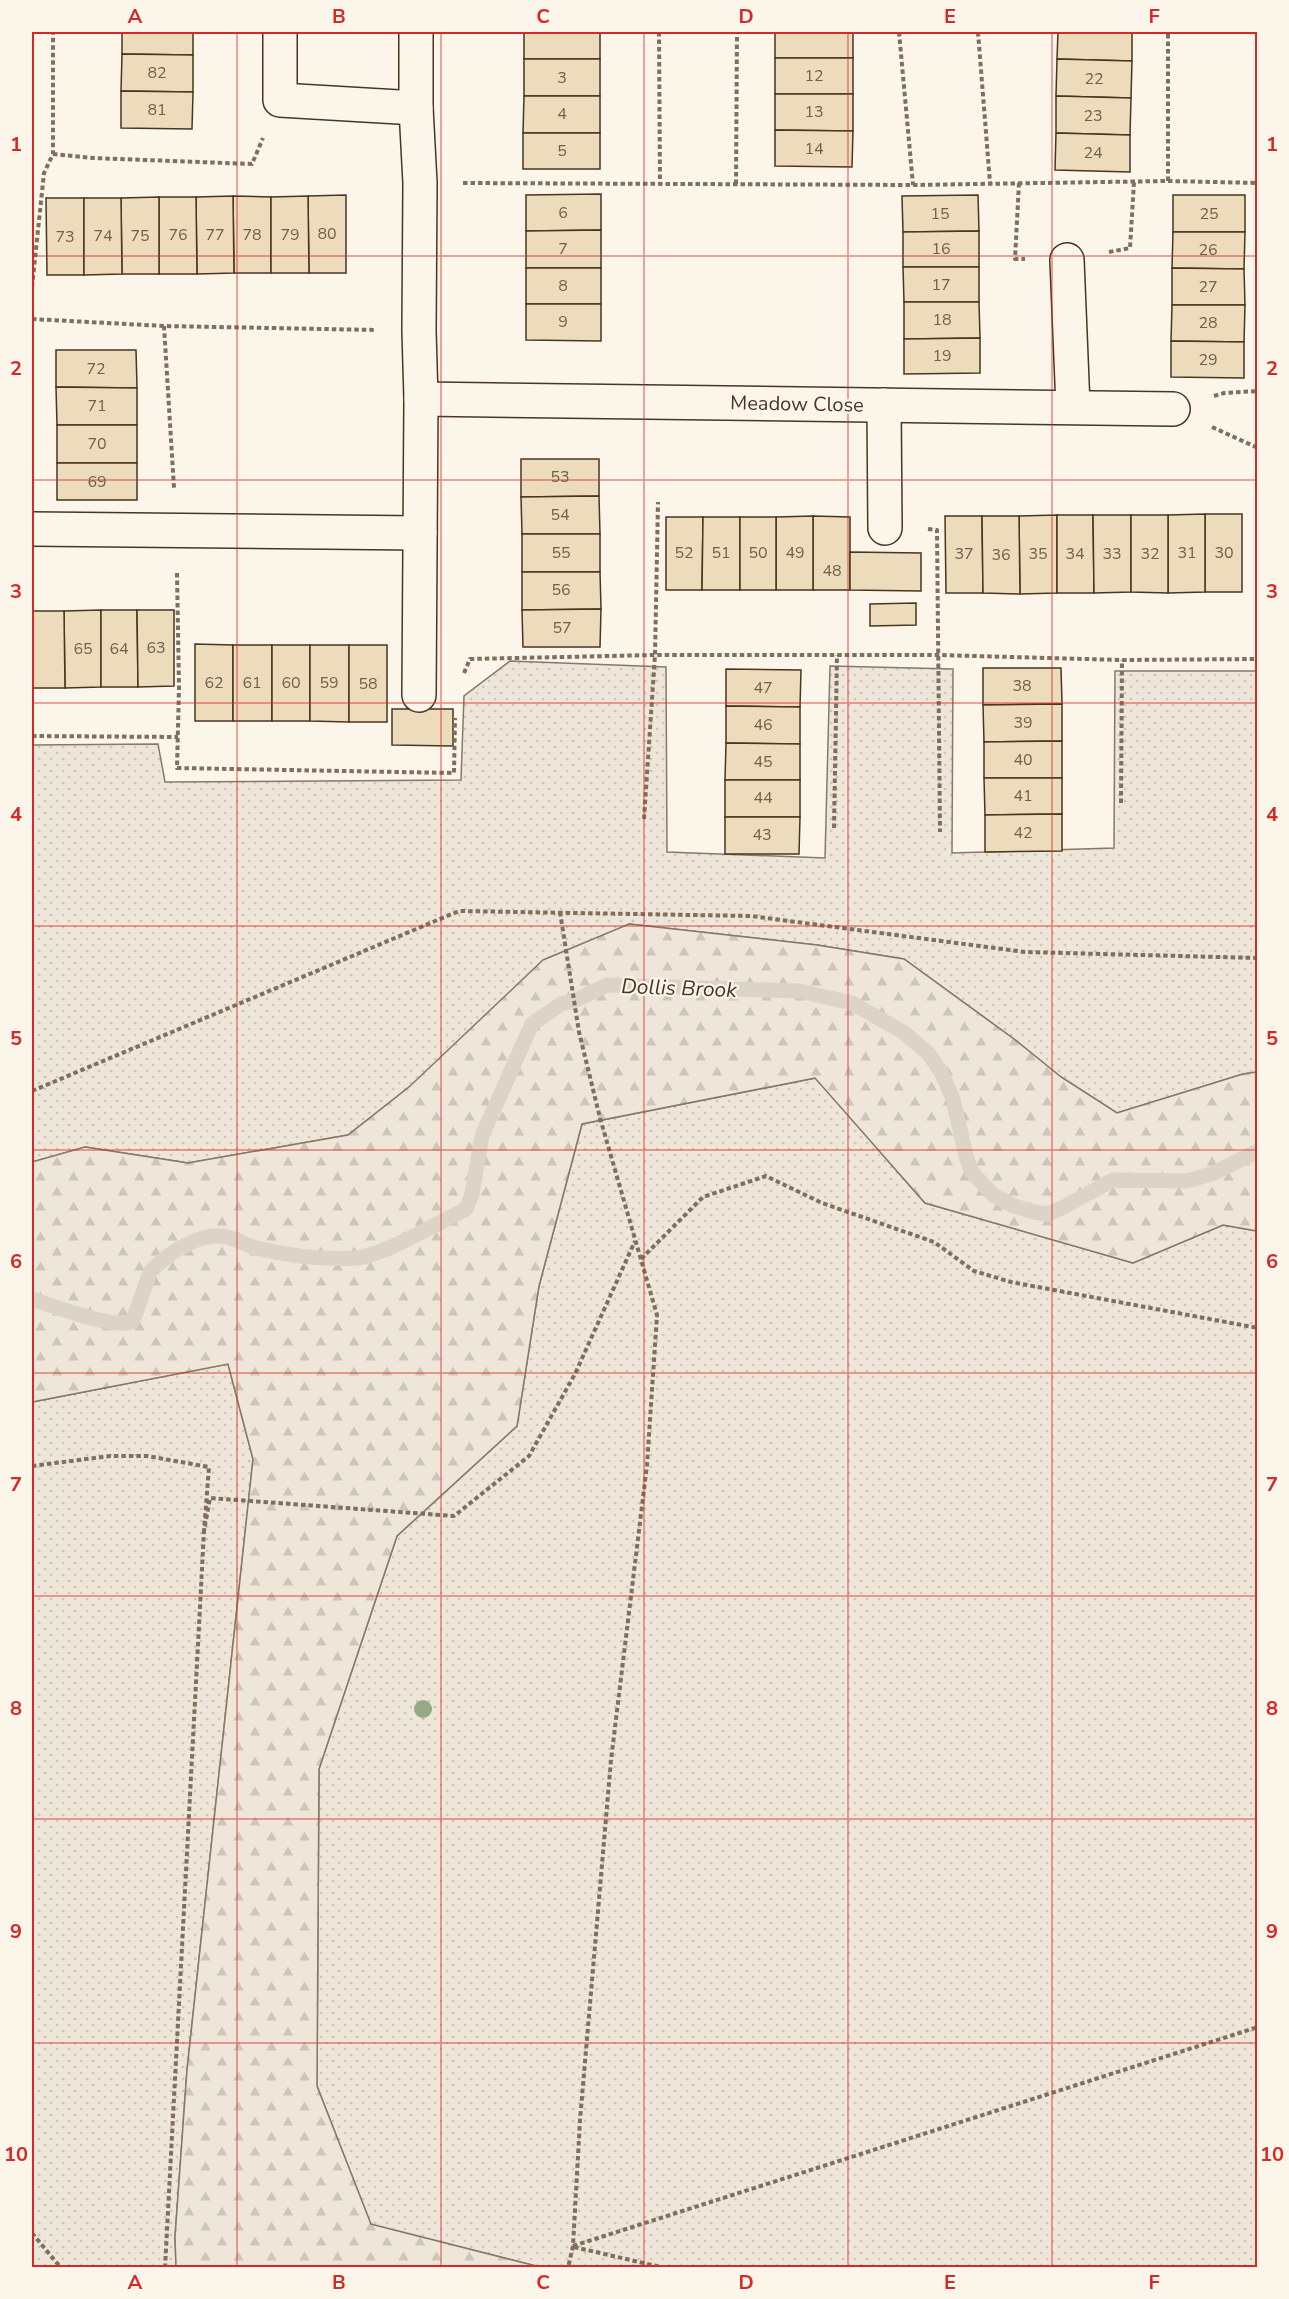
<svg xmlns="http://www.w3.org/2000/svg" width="1289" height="2299" font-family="'Nunito Sans',sans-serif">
<defs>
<pattern id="grass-dots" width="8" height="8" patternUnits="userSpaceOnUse" patternTransform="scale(1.5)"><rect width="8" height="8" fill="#ede6d9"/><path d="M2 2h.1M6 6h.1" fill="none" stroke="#cdc6ba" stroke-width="1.8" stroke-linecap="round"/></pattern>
<pattern id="forest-firs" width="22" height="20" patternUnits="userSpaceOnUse" patternTransform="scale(1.5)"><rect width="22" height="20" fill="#ede6d9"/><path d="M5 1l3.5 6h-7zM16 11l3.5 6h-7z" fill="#cdc6ba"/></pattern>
</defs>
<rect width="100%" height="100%" fill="#fbf6e9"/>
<!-- grass -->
<g fill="url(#grass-dots)" stroke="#887966" stroke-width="1.5">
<path d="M 510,661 L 666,667 L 667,852 L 825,858 L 830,666 L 953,669 L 952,853 L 1114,848 L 1115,671 L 1257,671 L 1257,1072 L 1243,1074 L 1117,1113 L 1061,1077 L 1014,1039 L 904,959 L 817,945 L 629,924 L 409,1087 L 348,1135 L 188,1163 L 86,1147 L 32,1162 L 32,745 L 158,744 L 165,782 L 461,780 L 464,696 Z"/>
<path d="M 816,1078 L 925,1203 L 1133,1263 L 1223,1225 L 1257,1231 L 1257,2267 L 540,2267 L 371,2225 L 317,2086 L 319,1769 L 397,1536 L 517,1426 L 539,1286 L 582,1124 Z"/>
<path d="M 228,1364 L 253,1459 L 187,2070 L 175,2237 L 176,2267 L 32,2268 L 32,1402 Z"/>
</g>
<!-- forest -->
<path fill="url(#forest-firs)" stroke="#887966" stroke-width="1.5" d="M 629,924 L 817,945 L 904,959 L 1014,1039 L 1061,1077 L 1117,1113 L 1243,1074 L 1257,1072 L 1257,1231 L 1223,1225 L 1133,1263 L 925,1203 L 815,1078 L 582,1124 L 539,1286 L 517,1426 L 397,1536 L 319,1769 L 317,2086 L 371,2224 L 540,2267 L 176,2267 L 175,2237 L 187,2070 L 253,1459 L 228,1364 L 32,1402 L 32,1162 L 85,1147 L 188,1163 L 348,1135 L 409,1087 L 543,960 Z"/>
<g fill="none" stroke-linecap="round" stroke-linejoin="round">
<!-- stream -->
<path stroke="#dcd4c6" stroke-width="15" d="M 32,1299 C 53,1306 113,1329 132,1322 C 137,1312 148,1275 151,1271 C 168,1253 203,1230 227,1237 C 238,1240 247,1246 257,1248 C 289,1256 325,1260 357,1258 C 384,1255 440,1222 466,1209 L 472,1194 L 482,1136 L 532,1024 L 561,1004 L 574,1001 L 607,985 L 799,991 L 852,1003 L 903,1032 L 928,1053 L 941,1072 L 953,1099 L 966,1156 L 972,1172 L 993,1195 L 1014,1206 L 1034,1212 L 1047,1214 L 1060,1209 L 1113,1180 L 1187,1181 L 1214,1173 L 1258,1151"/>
</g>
<!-- building -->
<g fill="#ecdcbc" stroke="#4a3520" stroke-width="1.5">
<path d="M 122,32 L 193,32 L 193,55 L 122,54 Z"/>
<rect x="524" y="32" width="76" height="27"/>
<rect x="775" y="32" width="78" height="26"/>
<path d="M 1058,32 L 1132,32 L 1132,61 L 1057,59 Z"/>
<path d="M 122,54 L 193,55 L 193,92 L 121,91 Z"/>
<rect x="775" y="58" width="78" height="36"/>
<rect x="524" y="59" width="76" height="37"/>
<path d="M 1057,59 L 1132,61 L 1131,98 L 1056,96 Z"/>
<path d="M 121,91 L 193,92 L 192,129 L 121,128 Z"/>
<path d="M 775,94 L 853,94 L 853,131 L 775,130 Z"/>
<path d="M 524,96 L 600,96 L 600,133 L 523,133 Z"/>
<path d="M 1056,96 L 1131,98 L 1130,135 L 1056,133 Z"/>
<path d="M 775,130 L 853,131 L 852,167 L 775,166 Z"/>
<rect x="523" y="133" width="77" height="36"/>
<path d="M 1056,133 L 1130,135 L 1130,172 L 1055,170 Z"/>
<path d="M 601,194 L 601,230 L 526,231 L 526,195 Z"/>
<path d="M 346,195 L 346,273 L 309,273 L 308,196 Z"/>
<path d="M 978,195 L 979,231 L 903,232 L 902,196 Z"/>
<rect x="1173" y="195" width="72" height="37"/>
<path d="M 233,196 L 271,197 L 271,273 L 234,273 Z"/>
<path d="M 233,196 L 234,273 L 197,274 L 196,197 Z"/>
<path d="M 308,196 L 309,273 L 271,273 L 271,197 Z"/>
<path d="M 159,197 L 196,197 L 197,274 L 159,274 Z"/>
<path d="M 159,197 L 159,274 L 122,274 L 121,198 Z"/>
<path d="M 46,198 L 84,198 L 84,275 L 47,275 Z"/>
<path d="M 84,198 L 121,198 L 122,274 L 84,275 Z"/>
<path d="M 601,230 L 601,268 L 526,268 L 526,231 Z"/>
<path d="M 979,231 L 979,267 L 903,267 L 903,232 Z"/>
<path d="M 1173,232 L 1245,232 L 1244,269 L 1172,268 Z"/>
<path d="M 903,267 L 979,267 L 979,302 L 904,302 Z"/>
<rect x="526" y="268" width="75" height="36"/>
<path d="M 1172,268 L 1244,269 L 1245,305 L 1172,305 Z"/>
<path d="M 904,302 L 979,302 L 980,338 L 904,339 Z"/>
<path d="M 526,304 L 601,304 L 601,341 L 526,340 Z"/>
<path d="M 1172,305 L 1245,305 L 1244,342 L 1171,341 Z"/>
<path d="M 980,338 L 980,373 L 904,374 L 904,339 Z"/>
<path d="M 1171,341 L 1244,342 L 1244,378 L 1171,377 Z"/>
<path d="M 56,350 L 136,350 L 137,388 L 56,387 Z"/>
<path d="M 56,387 L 137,388 L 137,425 L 57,425 Z"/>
<rect x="57" y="425" width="80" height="38"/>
<path d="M 521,459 L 599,459 L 599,496 L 521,497 Z"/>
<rect x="57" y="463" width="80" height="37"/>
<path d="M 599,496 L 600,534 L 522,534 L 521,497 Z"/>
<rect x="1205" y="514" width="37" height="78"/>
<path d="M 1205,514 L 1205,592 L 1168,593 L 1168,515 Z"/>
<path d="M 1057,515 L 1057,593 L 1020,594 L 1019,516 Z"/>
<path d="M 1057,515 L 1093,515 L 1094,593 L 1057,593 Z"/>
<path d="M 1093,515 L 1131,515 L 1131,592 L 1094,593 Z"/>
<path d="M 1131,515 L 1168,515 L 1168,593 L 1131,592 Z"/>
<path d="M 813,516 L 850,517 L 850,590 L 813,590 Z"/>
<path d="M 813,516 L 813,590 L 776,590 L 776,517 Z"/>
<path d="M 945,516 L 982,516 L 983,593 L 946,593 Z"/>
<path d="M 982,516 L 1019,516 L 1020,594 L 983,593 Z"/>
<path d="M 666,517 L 703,517 L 702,590 L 666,590 Z"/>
<path d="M 703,517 L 740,517 L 740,590 L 702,590 Z"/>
<rect x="740" y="517" width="36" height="73"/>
<rect x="522" y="534" width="78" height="38"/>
<path d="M 850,552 L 921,553 L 921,591 L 850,590 Z"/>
<path d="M 522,572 L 600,572 L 601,609 L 522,610 Z"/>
<path d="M 916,603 L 916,625 L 870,626 L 870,604 Z"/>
<path d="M 601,609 L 600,647 L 523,647 L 522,610 Z"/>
<path d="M 101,610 L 101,687 L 65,688 L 64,611 Z"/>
<path d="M 101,610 L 137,610 L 138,687 L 101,687 Z"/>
<path d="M 137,610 L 174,610 L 174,686 L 138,687 Z"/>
<path d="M 32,611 L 64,611 L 65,688 L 32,688 Z"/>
<path d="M 195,644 L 233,645 L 233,721 L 195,721 Z"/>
<rect x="233" y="645" width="39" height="76"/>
<rect x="272" y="645" width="38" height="76"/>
<path d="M 310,645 L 349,645 L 349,722 L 310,721 Z"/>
<rect x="349" y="645" width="38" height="77"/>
<path d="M 983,668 L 1061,668 L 1062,704 L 983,705 Z"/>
<path d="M 726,669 L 801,670 L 800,707 L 726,706 Z"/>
<path d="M 1062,704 L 1062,741 L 984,742 L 983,705 Z"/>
<path d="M 726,706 L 800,707 L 800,744 L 726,743 Z"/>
<path d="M 392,709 L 453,709 L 453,746 L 392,745 Z"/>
<path d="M 1062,741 L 1062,778 L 984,778 L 984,742 Z"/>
<path d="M 726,743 L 800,744 L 800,780 L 725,780 Z"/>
<path d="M 984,778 L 1062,778 L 1062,814 L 985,815 Z"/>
<rect x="725" y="780" width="75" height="37"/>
<path d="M 1062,814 L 1062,851 L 985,852 L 985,815 Z"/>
<path d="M 725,817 L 800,817 L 799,854 L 725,854 Z"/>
</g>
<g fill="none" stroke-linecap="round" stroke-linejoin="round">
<defs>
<g id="minor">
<path d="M 280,32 L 280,100 L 416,108"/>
<path d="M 416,32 L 416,108 L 420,183 L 419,331 L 421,399 L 419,695"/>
<path d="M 1067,260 L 1073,407"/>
<path d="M 421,399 L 1173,409"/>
<path d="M 884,405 L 885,528"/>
<path d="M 32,529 L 420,533"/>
</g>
</defs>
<!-- minor casing -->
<use href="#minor" stroke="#4a3520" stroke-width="36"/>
<!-- path -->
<g stroke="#7f6f5c" stroke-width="4" stroke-dasharray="4.5 3" stroke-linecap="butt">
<path d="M 659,32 L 660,185"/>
<path d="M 899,32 L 913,185"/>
<path d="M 978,32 L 990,183"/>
<path d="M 53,154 L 93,158 L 252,164 L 263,138"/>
<path d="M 1168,181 L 1168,32"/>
<path d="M 463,183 L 913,185 L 1168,181 L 1258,183"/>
<path d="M 1019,183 L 1015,259 L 1025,259"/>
<path d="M 736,184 L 737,32"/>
<path d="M 1109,252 L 1130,248 L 1134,182"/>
<path d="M 32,287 L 44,173 L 53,154 L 53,32"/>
<path d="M 32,319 L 164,326 L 376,330"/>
<path d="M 164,326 L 174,488"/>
<path d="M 1214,396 L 1224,393 L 1258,391"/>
<path d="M 1212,427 L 1258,448"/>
<path d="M 928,529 L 937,530 L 940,832"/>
<path d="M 177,573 L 179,688 L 177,768 L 454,773 L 455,718"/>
<path d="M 464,673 L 470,659 L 655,655 L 938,655 L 1122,660 L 1258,659"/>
<path d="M 32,736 L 178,737"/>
<path d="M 1121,803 L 1122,660"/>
<path d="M 644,819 L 655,655 L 658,502"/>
<path d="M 834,828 L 837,655"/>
<path d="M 560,912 L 579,1032 L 600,1118 L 657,1315 L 647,1465 L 611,1760 L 580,2120 L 573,2246 L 568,2268"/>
<path d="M 32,1091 L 459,911 L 751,916 L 1025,952 L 1258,958"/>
<path d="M 641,1259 L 703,1197 L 766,1176 L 822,1203 L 934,1242 L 974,1271 L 1011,1282 L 1258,1328"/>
<path d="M 32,1466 L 110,1456 L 147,1456 L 209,1467 L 204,1531 L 210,1498 L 454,1516 L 529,1456 L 575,1374 L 635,1241"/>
<path d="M 32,2233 L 61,2268"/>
<path d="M 573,2246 L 1258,2027"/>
<path d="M 574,2247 L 665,2268"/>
<path d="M 165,2268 L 204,1531"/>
</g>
<!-- minor -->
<use href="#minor" stroke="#fbf6e9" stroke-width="33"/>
</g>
<!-- trees -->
<circle fill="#96a887" cx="423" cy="1709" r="9"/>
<!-- grid -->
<path fill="none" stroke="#d62828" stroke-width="1.5" stroke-opacity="0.55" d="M 237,32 L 237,2268M 441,32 L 441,2268M 644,32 L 644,2268M 848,32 L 848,2268M 1052,32 L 1052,2268M 32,256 L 1258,256M 32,480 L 1258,480M 32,703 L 1258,703M 32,926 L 1258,926M 32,1150 L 1258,1150M 32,1373 L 1258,1373M 32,1596 L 1258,1596M 32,1819 L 1258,1819M 32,2043 L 1258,2043"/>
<g text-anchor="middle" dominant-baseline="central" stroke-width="4.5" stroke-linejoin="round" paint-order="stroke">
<!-- number labels -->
<g font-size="16" fill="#725f47">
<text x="157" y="73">82</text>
<text x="814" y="76">12</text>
<text x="562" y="78">3</text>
<text x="1094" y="79">22</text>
<text x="157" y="110">81</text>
<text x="814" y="112">13</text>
<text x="562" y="114">4</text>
<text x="1093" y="116">23</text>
<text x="814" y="149">14</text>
<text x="562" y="151">5</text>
<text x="1093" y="153">24</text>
<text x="563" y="213">6</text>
<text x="940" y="214">15</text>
<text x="1209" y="214">25</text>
<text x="327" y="234">80</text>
<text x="178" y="235">76</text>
<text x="215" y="235">77</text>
<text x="252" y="235">78</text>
<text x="290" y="235">79</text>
<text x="103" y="236">74</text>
<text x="140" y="236">75</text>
<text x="65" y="237">73</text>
<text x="563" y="249">7</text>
<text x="941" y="249">16</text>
<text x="1208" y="250">26</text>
<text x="941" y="285">17</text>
<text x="563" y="286">8</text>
<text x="1208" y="287">27</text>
<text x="942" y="320">18</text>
<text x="563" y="322">9</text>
<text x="1208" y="323">28</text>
<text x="942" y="356">19</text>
<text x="1208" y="360">29</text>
<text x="96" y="369">72</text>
<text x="97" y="406">71</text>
<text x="97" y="444">70</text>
<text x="560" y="477">53</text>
<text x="97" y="482">69</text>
<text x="560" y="515">54</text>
<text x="561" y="553">55</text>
<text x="684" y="553">52</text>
<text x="721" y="553">51</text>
<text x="758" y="553">50</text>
<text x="795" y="553">49</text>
<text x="1187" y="553">31</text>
<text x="1224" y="553">30</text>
<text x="964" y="554">37</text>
<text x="1038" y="554">35</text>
<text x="1075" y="554">34</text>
<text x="1112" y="554">33</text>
<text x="1150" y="554">32</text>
<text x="1001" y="555">36</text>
<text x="832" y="571">48</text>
<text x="561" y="590">56</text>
<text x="562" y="628">57</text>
<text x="156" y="648">63</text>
<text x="83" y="649">65</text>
<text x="119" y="649">64</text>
<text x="214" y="683">62</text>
<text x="252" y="683">61</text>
<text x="291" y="683">60</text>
<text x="329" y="683">59</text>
<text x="368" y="684">58</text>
<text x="1022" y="686">38</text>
<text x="763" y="688">47</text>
<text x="1023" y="723">39</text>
<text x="763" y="725">46</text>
<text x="1023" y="760">40</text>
<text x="763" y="762">45</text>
<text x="1023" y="796">41</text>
<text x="763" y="798">44</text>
<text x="1023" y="833">42</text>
<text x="762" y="835">43</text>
</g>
<!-- street labels -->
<g font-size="20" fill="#4a3520" stroke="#fbf6e9">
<text transform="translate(797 404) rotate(1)">Meadow Close</text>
</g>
<!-- water labels -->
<g font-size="21" font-style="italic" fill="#4a3520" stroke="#fbf6e9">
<text transform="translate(679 988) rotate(2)">Dollis Brook</text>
</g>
</g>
<!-- border -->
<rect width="1289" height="2299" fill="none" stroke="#fbf6e9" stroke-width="66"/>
<rect x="33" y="33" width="1223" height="2233" fill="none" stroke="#d62828" stroke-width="2"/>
<g font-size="20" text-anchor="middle" font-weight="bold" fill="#d62828">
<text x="135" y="23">A</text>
<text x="339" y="23">B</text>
<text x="543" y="23">C</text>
<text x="746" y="23">D</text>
<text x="950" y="23">E</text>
<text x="1154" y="23">F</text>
<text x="16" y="151">1</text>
<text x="1272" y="151">1</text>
<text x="16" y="375">2</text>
<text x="1272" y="375">2</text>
<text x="16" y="598">3</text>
<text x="1272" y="598">3</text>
<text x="16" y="821">4</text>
<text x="1272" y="821">4</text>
<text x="16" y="1045">5</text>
<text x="1272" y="1045">5</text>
<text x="16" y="1268">6</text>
<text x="1272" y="1268">6</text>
<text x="16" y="1491">7</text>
<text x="1272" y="1491">7</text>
<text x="16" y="1715">8</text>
<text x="1272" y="1715">8</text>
<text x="16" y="1938">9</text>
<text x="1272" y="1938">9</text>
<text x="16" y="2161">10</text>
<text x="1272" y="2161">10</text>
<text x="135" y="2289">A</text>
<text x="339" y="2289">B</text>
<text x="543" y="2289">C</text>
<text x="746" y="2289">D</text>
<text x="950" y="2289">E</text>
<text x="1154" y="2289">F</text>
</g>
</svg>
